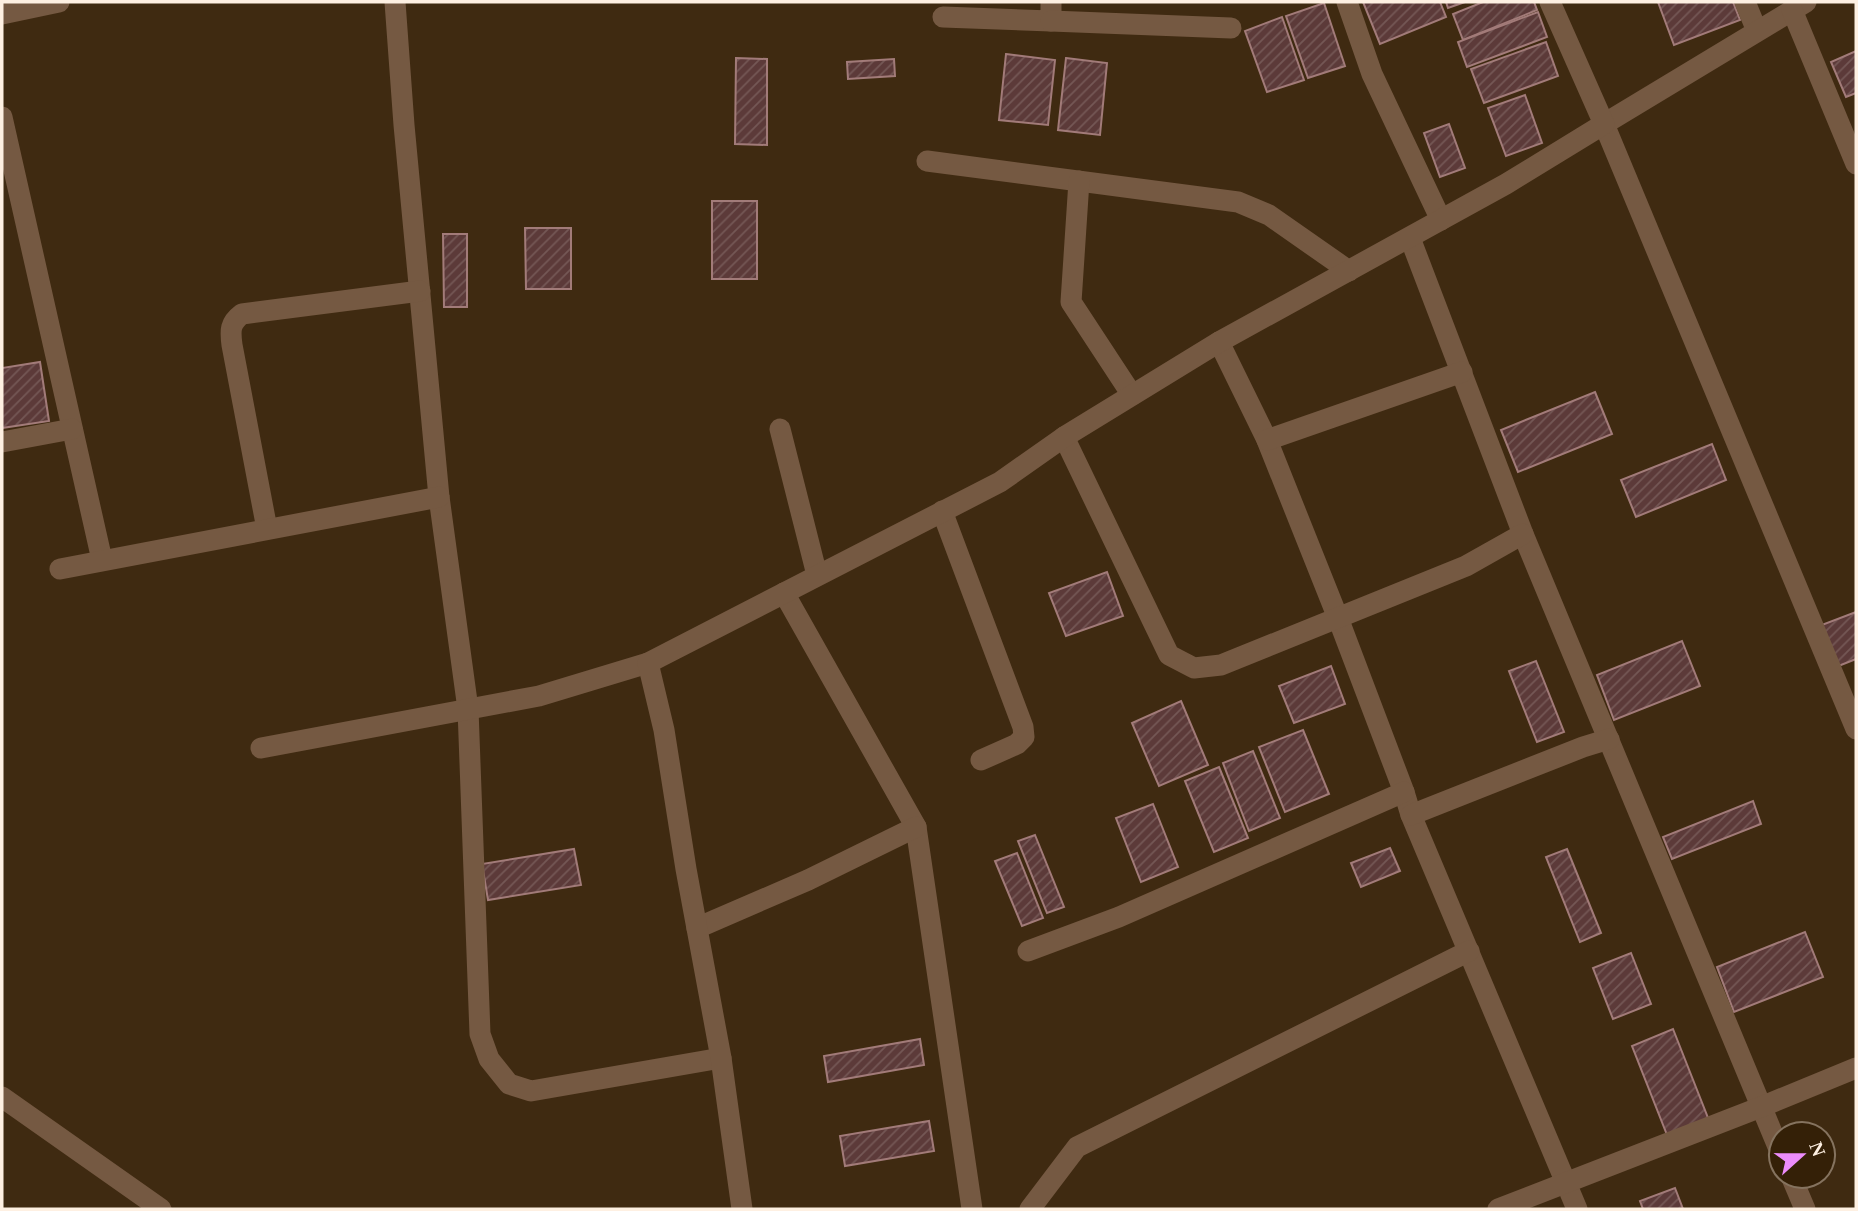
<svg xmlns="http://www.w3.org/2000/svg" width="1858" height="1211" font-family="Georgia,serif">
<defs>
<pattern id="building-hatch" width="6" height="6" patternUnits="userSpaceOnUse" patternTransform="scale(1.75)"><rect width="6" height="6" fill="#5c3a39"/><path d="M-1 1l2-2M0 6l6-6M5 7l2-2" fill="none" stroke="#745755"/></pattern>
</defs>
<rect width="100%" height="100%" fill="#3f2a11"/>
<!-- building -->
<g fill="url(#building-hatch)" stroke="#a27b79" stroke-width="2">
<path d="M 1363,2 L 1440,2 L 1446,17 L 1380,44 Z"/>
<path d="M 1446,2 L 1465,2 L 1448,8 Z"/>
<path d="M 1483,2 L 1534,2 L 1537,10 L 1463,40 L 1453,14 Z"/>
<path d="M 1658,2 L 1733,2 L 1740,20 L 1674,45 Z"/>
<path d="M 1324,3 L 1345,66 L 1308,78 L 1286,16 Z"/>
<path d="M 1538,12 L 1547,37 L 1467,67 L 1458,42 Z"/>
<path d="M 1282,17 L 1304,80 L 1267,92 L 1245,31 Z"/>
<path d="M 1546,42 L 1558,76 L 1484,103 L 1471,69 Z"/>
<path d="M 1856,51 L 1856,93 L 1846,97 L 1831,62 Z"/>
<path d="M 1006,54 L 1055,60 L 1048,125 L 999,120 Z"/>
<path d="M 736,58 L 767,59 L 767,145 L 735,144 Z"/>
<path d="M 1066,58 L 1107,63 L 1100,135 L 1058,130 Z"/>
<path d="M 894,59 L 895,76 L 848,79 L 847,62 Z"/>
<path d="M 1525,95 L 1542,143 L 1506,156 L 1488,108 Z"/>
<path d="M 1449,124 L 1465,168 L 1440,177 L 1424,133 Z"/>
<rect x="712" y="201" width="45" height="78"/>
<path d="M 525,228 L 571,228 L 571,289 L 526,289 Z"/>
<path d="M 443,234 L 467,234 L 467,307 L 444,307 Z"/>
<path d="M 40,362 L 49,421 L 2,428 L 2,368 Z"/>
<path d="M 1595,392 L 1612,434 L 1518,472 L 1501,430 Z"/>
<path d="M 1712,444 L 1726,480 L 1636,517 L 1621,480 Z"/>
<path d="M 1107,572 L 1123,616 L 1066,636 L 1049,593 Z"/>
<path d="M 1856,612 L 1856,659 L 1836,667 L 1819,626 Z"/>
<path d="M 1682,641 L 1700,686 L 1614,720 L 1597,675 Z"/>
<path d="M 1536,661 L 1564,732 L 1537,742 L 1509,671 Z"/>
<path d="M 1331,666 L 1345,704 L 1294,723 L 1279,686 Z"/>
<path d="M 1181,701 L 1208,765 L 1159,786 L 1132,723 Z"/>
<path d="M 1303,730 L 1329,794 L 1285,812 L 1259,747 Z"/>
<path d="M 1253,751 L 1280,818 L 1249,831 L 1223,763 Z"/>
<path d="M 1219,767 L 1248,838 L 1214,852 L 1185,781 Z"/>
<path d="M 1753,801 L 1761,824 L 1672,859 L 1663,837 Z"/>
<path d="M 1153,804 L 1178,867 L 1141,882 L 1116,818 Z"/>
<path d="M 1035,835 L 1064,907 L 1047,913 L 1018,841 Z"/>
<path d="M 1390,848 L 1400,871 L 1361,887 L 1351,863 Z"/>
<path d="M 574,849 L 581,885 L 488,900 L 482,864 Z"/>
<path d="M 1567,849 L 1601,933 L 1580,942 L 1546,857 Z"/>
<path d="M 1017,853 L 1043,918 L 1022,926 L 995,861 Z"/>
<path d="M 1805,932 L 1823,977 L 1734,1012 L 1717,967 Z"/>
<path d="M 1631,953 L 1651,1004 L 1613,1019 L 1593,968 Z"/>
<path d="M 1673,1029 L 1710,1123 L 1669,1140 L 1632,1046 Z"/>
<path d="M 920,1039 L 924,1065 L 828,1082 L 824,1056 Z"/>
<path d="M 929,1121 L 934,1151 L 845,1166 L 840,1136 Z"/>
<path d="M 1675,1188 L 1683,1209 L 1643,1209 L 1640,1201 Z"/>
</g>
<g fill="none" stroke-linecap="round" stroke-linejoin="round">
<!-- minor -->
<g stroke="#755942" stroke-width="21">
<path d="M 395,2 L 404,125 L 439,497 L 468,709 L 480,1034 L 489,1059 L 509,1084 L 531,1091 L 721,1058"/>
<path d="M 1347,2 L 1372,74 L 1441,220"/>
<path d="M 1745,2 L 1757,31"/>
<path d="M 1806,2 L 1604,124 L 1856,729"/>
<path d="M 1792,10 L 1856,164"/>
<path d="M 2,14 L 59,2"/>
<path d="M 943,17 L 1051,21 L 1051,2"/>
<path d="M 1051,21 L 1231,28"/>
<path d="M 2,117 L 102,560"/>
<path d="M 927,161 L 1238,202 L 1269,215 L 1349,271"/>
<path d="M 1079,181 L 1071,302 L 1132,395"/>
<path d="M 1410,238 L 1523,534 L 1781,1154"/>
<path d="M 1219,342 L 1267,440 L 1338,618 L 1404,792 L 1411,815 L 1577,1209"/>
<path d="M 780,429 L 817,575"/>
<path d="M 1064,437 L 1169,655 L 1194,668 L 1221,665 L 1466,566 L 1523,534"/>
<path d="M 1267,440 L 1462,372"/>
<path d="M 2,442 L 72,429"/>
<path d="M 942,511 L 1023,727 L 1024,737 L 1017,744 L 981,760"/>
<path d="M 267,529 L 232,345 C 230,330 230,323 242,314 L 420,291"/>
<path d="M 60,569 L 439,497"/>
<path d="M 784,593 L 916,827 L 972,1209"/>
<path d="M 261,748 L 539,696 L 648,663"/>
<path d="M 1411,815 L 1583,747 L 1609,739"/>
<path d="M 697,928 L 808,880 L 916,827"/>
<path d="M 1028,951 L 1119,917 L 1404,792"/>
<path d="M 1791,1176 L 1805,1209"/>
<path d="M 742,1209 L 721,1058 L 686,869 L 664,730 L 648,663 L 1000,482 L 1064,437 L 1219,342 L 1506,184 L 1604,124 L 1550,2"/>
<path d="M 1030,1209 L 1077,1147 L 1469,951"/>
<path d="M 1498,1209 L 1761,1107 L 1856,1068"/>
</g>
<!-- tertiary -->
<path stroke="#755942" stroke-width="21" d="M 2,1097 L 161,1209"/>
</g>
<!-- border -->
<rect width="1858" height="1211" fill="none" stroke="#fef0e2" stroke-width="7"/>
<!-- north arrow -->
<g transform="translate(1802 1155) rotate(69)"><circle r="33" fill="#342007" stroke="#85735f" stroke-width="2"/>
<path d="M0-5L12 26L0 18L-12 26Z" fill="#ec8cfb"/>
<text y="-10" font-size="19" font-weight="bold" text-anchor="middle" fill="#fef0e2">N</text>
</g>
</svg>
